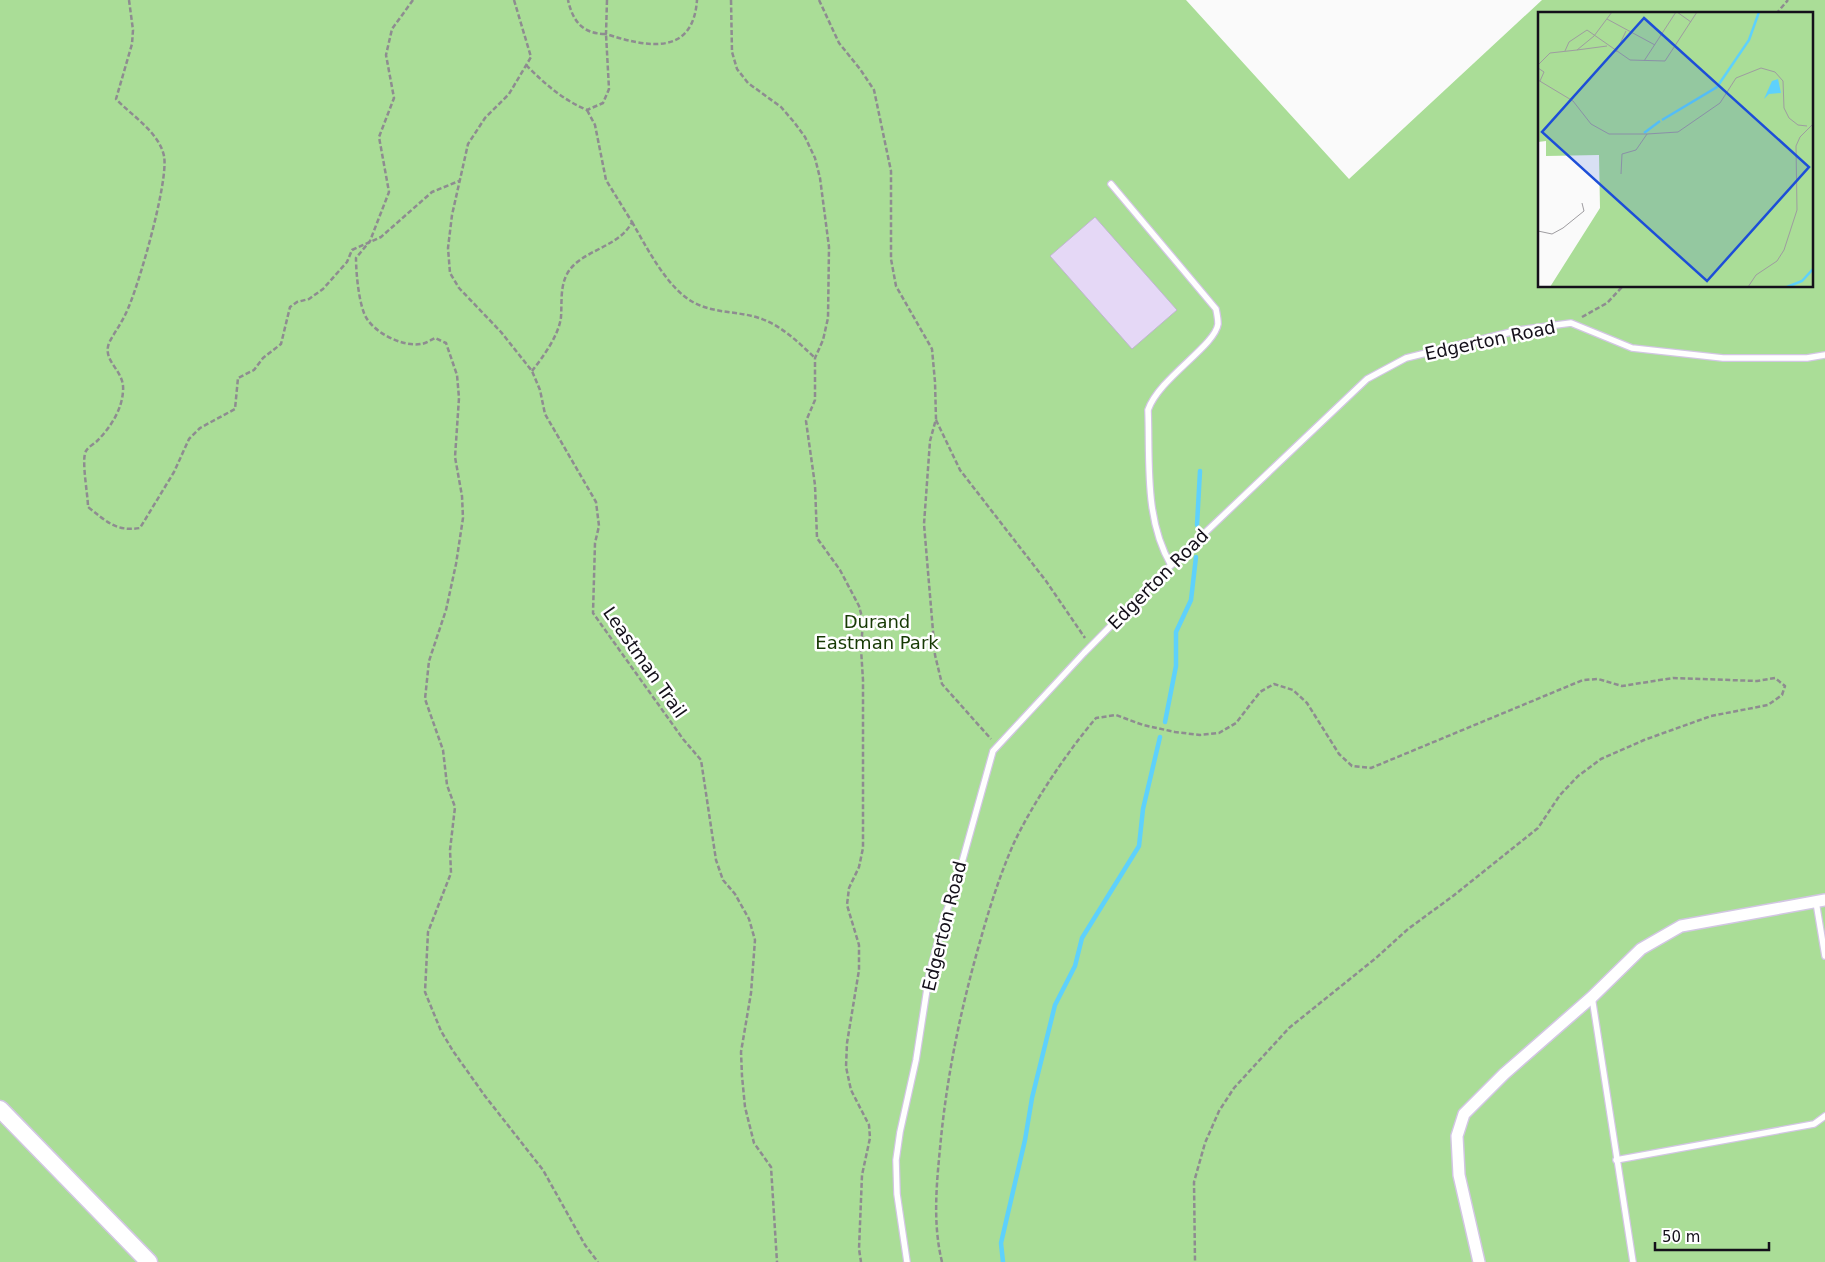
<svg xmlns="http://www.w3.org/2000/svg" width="1825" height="1262" font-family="'DejaVu Sans',sans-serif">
<rect width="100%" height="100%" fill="#fafafa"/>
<!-- green -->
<path fill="#aadd97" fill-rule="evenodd" d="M 0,0 L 1186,0 L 1349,179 L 1542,0 L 1825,0 L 1825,1262 L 0,1262 ZM 1539,14 L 1811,14 L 1811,286 L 1539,286 Z"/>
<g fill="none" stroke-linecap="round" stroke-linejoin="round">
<!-- stream -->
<g stroke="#5ed1fc" stroke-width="4.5">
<path d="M 1197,525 L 1200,471"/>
<path d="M 1165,722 L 1176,666 L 1176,632 L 1191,600 L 1196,557"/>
<path d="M 1003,1262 L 1001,1243 L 1025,1140 L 1032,1098 L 1055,1005 L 1075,966 L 1082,938 L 1139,846 L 1143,809 L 1160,737"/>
</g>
</g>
<!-- building -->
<path fill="#e5d8f6" stroke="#c0b4d1" d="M 1095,217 L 1177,310 L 1132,349 L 1050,256 Z"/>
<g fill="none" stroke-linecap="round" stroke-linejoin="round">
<defs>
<g id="lane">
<path d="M 1111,184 L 1216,309 C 1217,314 1218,320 1218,324 C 1215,346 1159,378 1148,410 C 1150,461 1144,519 1171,565"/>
<path d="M 1816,902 L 1825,956"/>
<path d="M 1592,997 L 1633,1262"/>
<path d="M 1616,1160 L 1814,1124 L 1825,1116"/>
<path d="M 907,1262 L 897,1194 L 896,1160 L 900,1132 L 916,1060 L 929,976 L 944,918 L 954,891 L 993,751 L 1084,653 L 1171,565 L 1367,379 L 1406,358 L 1519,330 L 1571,323 L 1632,348 L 1723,358 L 1807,358 L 1825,355"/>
</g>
<path id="street" d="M 1479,1262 L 1459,1175 L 1457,1136 L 1464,1114 L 1504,1074 L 1592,997 L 1641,949 L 1681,926 L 1825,900"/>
<path id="secondary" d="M 0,1109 L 149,1262"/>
</defs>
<!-- lane casing -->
<use href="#lane" stroke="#d2c6e3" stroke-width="8"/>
<!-- street casing -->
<use href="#street" stroke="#d2c6e3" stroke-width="14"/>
<!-- secondary casing -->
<use href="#secondary" stroke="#d2c6e3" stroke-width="19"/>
<!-- path -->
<g stroke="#8e8c90" stroke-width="2.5" stroke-dasharray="5 2.5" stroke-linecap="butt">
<path d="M 129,0 L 133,30 L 132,44 L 116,99 C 132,116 159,132 164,156 C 169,181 138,289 126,313 C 121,324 114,333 109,343 C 102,362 125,370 123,391 C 122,410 110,428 97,441 C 94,444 88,447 86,451 C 81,459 88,495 88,507 C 106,521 116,532 140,528 L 174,472 L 189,439 L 200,428 L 235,409 L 238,378 L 254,370 L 263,358 L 281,344 L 290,307 L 297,302 L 309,299 L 323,289 L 347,262 L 352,250 L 381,237 L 432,192 L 459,181"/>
<path d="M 413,0 L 392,29 L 386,55 L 394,98 L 379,137 L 389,192 L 370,241 L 356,258 C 356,273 359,307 367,319 C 377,334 403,347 421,344 C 425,344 431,340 435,338 L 446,343 L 457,375 L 459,398 L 455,457 L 462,496 L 463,518 L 456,564 L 446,610 L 429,661 L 425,699 L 443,750 L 447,785 L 455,807 L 450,850 L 451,873 L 428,932 L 425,992 L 441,1031 L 453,1051 L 485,1096 L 543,1170 L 585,1245 L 598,1262"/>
<path d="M 514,0 L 531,57 L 509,94 L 485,118 L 468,144 L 452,215 L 448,248 L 450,273 L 459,288 L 501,332 L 532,371 L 540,390 L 545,414 L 596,502 L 599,526 L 595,543 L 593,613 L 683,739 L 701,760 L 716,860 L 723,880 L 735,894 L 749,919 L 755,940 L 751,993 L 741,1052 L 742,1076 L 745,1107 L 754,1143 L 771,1167 L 777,1262"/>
<path d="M 607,0 L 606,34 C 646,47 693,57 697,0"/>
<path d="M 731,0 L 732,52 L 737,69 L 748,83 L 781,107 L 794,122 L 805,137 L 815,158 L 820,178 L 829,247 L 828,318 L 823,340 L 815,358 L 815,400 L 806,421 L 815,485 L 817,538 L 840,570 L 859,606 L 863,621 L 861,649 L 863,680 L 863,848 L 859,867 L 849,888 L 847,905 L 859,945 L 859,970 L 847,1043 L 846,1067 L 851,1090 L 869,1125 L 870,1138 L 862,1175 L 859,1249 L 861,1262"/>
<path d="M 819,0 L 839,43 L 860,69 L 874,90 L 891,171 L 891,259 L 896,286 L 932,349 L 935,382 L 936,419 L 930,441 L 924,524 L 935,655 L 942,684 L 991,739"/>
<path d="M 1776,14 L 1788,0"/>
<path d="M 526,65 C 545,84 563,100 587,110 L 603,103 L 609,89 L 606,34 C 583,34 573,22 568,0"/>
<path d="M 632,222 C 646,246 662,278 684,296 C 706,314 731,310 756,317 C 780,324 797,341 815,358"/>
<path d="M 1582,317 L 1607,303 L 1623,286"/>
<path d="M 532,371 C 543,357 559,335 561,317 C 562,303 560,287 567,274 C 580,250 619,248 632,222 L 606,180 L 595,125 L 587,110"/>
<path d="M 936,420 L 960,470 L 1046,581 L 1085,638"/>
<path d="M 942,1262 C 932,1221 937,1180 941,1138 C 948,1069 962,1004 981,938 C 990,906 1000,875 1013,845 C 1032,804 1067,752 1096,718 L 1116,715 L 1143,725 L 1175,732 L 1200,735 L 1219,733 L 1236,723 L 1260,692 L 1274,684 L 1293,690 L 1307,703 L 1339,754 L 1352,766 L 1371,768 L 1583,680 L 1598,679 L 1622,686 L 1673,678 L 1757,681 L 1775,678 L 1785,686 L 1782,695 L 1768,705 L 1711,716 L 1644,740 L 1601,759 L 1578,776 L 1560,795 L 1538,828 L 1453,896 L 1408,929 L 1376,958 L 1289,1028 L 1234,1088 L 1219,1111 L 1205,1143 L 1194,1182 L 1195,1262"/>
</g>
<!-- lane -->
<use href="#lane" stroke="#fff" stroke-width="5.5"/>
<!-- street -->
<use href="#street" stroke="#fff" stroke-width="11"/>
<!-- secondary -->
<use href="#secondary" stroke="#fff" stroke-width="16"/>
</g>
<g text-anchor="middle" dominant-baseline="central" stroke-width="5" stroke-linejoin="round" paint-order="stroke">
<!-- street labels -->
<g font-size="18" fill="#14101a" stroke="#fff">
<text transform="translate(1490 340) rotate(-12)">Edgerton Road</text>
<text transform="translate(1158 579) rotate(-45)">Edgerton Road</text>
<text transform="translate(645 662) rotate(55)">Leastman Trail</text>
<text transform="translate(944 926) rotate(-76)">Edgerton Road</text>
</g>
<!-- park labels -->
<g font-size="18" fill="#173a04" stroke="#fff">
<text x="877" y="621">Durand<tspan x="877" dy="21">Eastman Park</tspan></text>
</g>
</g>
<!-- overview -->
<g transform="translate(1538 12)">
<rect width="275" height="275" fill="#fafafa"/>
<path d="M 0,0 L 275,0 L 275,275 L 12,275 L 62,196 L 61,143 L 8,144 L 8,129 L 0,130 Z" fill="#aadd97"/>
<path d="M 240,67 L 243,81 L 231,82 L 226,87 L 234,69 Z" fill="#5ed1fc"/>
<path fill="none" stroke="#5ed1fc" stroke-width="2.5" d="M 124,108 L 179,75 L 211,28 L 221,0M 106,121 L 122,109M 249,275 L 264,269 L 275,257"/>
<path fill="none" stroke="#9e9ca0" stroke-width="1" d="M 139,0 L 153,10M 69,7 L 117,33M 39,38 L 69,34M 27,39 L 31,30 L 49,18 L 92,48 L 127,49 L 159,0M 78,40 L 88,19M 106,49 L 138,0M 0,53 L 12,41 L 39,38 L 56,24 L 74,0M 0,56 L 6,60 L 2,69M 0,68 L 35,89 L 53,112 L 71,122 L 109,122 L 140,120 L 182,91 L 198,66 L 223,56 L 237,60 L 245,69 L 246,96 L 251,106 L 260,113 L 269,114M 83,162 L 84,142 L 98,138 L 109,122M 0,219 L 14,222 L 25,216 L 46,199 L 44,191M 210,275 L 218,263 L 239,249 L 246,238 L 259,198 L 258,134 L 262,125 L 275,112"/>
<path fill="#1d4ed8" fill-opacity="0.15" stroke="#1d4ed8" stroke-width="2.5" d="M 106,6 L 271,155 L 169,269 L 4,120 Z"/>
<rect width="275" height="275" fill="none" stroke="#14101a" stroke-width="2.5"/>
</g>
<!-- scale -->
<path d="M1655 1242v8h114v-8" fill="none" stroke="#14101a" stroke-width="2.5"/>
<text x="1662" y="1242" font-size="15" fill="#14101a" stroke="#ffffff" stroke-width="4" paint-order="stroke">50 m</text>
</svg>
